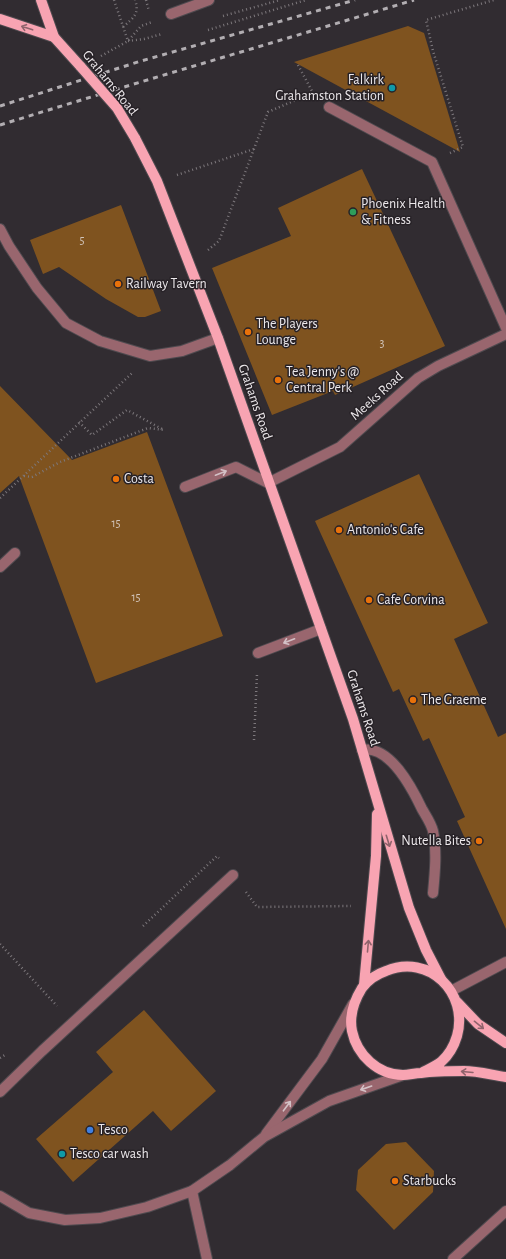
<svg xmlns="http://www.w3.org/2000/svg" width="506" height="1259" font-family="'Alegreya Sans',sans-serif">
<rect width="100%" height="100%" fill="#312c31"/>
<!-- building -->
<g fill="#7f531f">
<path d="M 408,26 L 424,33 L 460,152 L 294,62 Z"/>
<path d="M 362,169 L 445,346 L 335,395 L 333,391 L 272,415 L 212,268 L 291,236 L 278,208 Z"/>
<path d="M 121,205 L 161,311 L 145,317 L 138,317 L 106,299 L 59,267 L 43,274 L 30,240 Z"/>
<path d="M 0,386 L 72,460 L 147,432 L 223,636 L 96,683 L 19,476 L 0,493 Z"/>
<path d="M 419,474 L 488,623 L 454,639 L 498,737 L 506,733 L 506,929 L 457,821 L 465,817 L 429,738 L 423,741 L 399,689 L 393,692 L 315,521 Z"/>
<path d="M 144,1010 L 216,1091 L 171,1131 L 153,1111 L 73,1182 L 36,1139 L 113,1072 L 96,1052 Z"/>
<path d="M 406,1142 L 434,1171 L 433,1192 L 394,1230 L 356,1190 L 358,1170 L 386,1144 Z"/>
</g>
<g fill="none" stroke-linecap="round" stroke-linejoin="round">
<defs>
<g id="minor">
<path d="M 171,14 L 209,0"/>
<path d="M 329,107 L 432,162 L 506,328"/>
<path d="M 0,229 L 9,246 L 37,288 L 66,323 L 100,341 L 150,356 L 182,351 L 218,338"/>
<path d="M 185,487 L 236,467 L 268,483 L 340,447 L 418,378 L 438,366 L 506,334"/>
<path d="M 0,567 L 15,553"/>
<path d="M 258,653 L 321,629"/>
<path d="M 362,750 C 390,745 412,788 422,809 C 426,816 431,823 433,831 C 437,851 435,872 433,893"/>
<path d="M 451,991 L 506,962"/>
<path d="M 0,1092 L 42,1051 L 233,875"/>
<path d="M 266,1134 L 322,1059 L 353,1004"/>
<path d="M 192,1191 L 207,1259"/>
<path d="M 0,1196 L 29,1213 L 65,1220 L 100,1218 L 147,1207 L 192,1191 L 230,1165 L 264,1137 L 329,1101 L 403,1075"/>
<path d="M 453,1259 L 506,1211"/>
</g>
<g id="major">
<path d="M 41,0 L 54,37 L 81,67"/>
<path d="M 0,19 L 54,37"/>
<path d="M 135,138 L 157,181 L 218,338 L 353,719 L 409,908 L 426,950 L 441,979"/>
<path d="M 364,985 L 376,856 L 377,814"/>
<path d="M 457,1002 L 478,1024 L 506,1043"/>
<path d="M 423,1072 C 429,1069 436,1066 441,1062 C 449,1055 454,1046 457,1036 C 469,993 429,953 386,971 C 377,974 368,980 362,988 C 354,1001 349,1016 352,1031 C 357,1055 378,1075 403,1075 C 409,1075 415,1073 421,1073 C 435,1071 450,1071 464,1071 C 478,1071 492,1075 506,1077"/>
</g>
</defs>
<!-- minor casing -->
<use href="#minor" stroke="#4f4a4f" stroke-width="12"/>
<!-- major casing -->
<use href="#major" stroke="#4f4a4f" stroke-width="12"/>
<!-- path -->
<g stroke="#7d787c" stroke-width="2.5" stroke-dasharray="1 3" stroke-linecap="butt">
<path d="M 114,0 L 128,41"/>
<path d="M 146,0 L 149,11"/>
<path d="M 223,16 L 280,0"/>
<path d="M 123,27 C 133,18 140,14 135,0"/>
<path d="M 208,30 L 306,0"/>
<path d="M 128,41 L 144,39 L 162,34"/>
<path d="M 101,56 L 128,41 L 141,26 L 152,22"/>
<path d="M 298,65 L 313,93"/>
<path d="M 450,153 L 463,147 L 433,51 L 426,20 L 494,0"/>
<path d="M 177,175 L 254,149"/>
<path d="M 208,250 L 219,241 L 268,112 L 312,93"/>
<path d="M 79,422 L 92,435 L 127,410 L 162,429"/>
<path d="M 24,476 L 32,477 L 60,462 L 148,428 L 164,430"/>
<path d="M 0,498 L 132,373"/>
<path d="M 254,740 L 257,674"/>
<path d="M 246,892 L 257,907 L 351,906"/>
<path d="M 143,926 L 217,856 L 219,858"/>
<path d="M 0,944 L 57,1006"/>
<path d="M 0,1058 L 5,1055"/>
</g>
<!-- minor -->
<use href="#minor" stroke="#99666e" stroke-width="10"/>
<!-- major -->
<use href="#major" stroke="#f8a4b2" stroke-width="10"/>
<!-- rail -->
<g stroke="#b2aeb2" stroke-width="3" stroke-dasharray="5 5" stroke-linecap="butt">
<path d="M 0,106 L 141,61 L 355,0"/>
<path d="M 0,125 C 138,82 276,42 414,0"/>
</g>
<defs>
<path id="major-bridge" d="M 81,67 L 117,108 L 135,138"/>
</defs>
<!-- major-bridge casing -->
<use href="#major-bridge" stroke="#4f4a4f" stroke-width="12" stroke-linecap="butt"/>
<!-- major-bridge -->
<use href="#major-bridge" stroke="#f8a4b2" stroke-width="10"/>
</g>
<!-- one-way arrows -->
<defs><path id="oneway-shaft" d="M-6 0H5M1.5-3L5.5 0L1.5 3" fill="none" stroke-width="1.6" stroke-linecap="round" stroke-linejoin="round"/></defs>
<g stroke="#90636c">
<use href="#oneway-shaft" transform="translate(27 28) rotate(-162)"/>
<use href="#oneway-shaft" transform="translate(388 841) rotate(73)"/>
<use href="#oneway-shaft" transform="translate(368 946) rotate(-85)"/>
<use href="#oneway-shaft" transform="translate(479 1025) rotate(39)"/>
<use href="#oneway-shaft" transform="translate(467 1072) rotate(-175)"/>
</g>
<g stroke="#d3c1c6">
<use href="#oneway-shaft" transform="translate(221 473) rotate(-21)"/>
<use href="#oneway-shaft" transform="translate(289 641) rotate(159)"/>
<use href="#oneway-shaft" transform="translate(366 1088) rotate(161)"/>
<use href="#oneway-shaft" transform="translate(287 1106) rotate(-53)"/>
</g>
<!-- markers -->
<g fill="#0f9aa8" stroke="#272227" stroke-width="1.5">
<circle cx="392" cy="88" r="4"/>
<circle cx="62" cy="1154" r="4"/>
</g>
<circle fill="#2e9e5b" stroke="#272227" stroke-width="1.5" cx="353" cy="212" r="4"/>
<g fill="#e8710a" stroke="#272227" stroke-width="1.5">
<circle cx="118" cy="284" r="4"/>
<circle cx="248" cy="332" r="4"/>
<circle cx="278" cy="380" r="4"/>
<circle cx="116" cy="479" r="4"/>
<circle cx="339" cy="530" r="4"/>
<circle cx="369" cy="600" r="4"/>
<circle cx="413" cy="700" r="4"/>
<circle cx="479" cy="841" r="4"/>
<circle cx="395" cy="1181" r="4"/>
</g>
<circle fill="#3f7fe0" stroke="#272227" stroke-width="1.5" cx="90" cy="1130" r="4"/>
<g text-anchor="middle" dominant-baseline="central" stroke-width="3" stroke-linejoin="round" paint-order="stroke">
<!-- number labels -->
<g font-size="12" fill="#d1c3b8">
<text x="82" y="240">5</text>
<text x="382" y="343">3</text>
<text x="116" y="523">15</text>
<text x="136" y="597">15</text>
</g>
<!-- poi labels -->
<g font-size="14" fill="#ece8eb" stroke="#272227" text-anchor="start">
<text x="384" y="80" text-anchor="end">Falkirk<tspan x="384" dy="16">Grahamston Station</tspan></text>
<text x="361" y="204">Phoenix Health<tspan x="361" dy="16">&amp; Fitness</tspan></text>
<text x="126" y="284">Railway Tavern</text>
<text x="256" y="324">The Players<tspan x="256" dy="16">Lounge</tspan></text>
<text x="286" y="372">Tea Jenny's @<tspan x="286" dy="16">Central Perk</tspan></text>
<text x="124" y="479">Costa</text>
<text x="347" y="530">Antonio's Cafe</text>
<text x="377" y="600">Cafe Corvina</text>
<text x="421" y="700">The Graeme</text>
<text x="471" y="841" text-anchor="end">Nutella Bites</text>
<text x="98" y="1130">Tesco</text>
<text x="70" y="1154">Tesco car wash</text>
<text x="403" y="1181">Starbucks</text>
</g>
<!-- street labels -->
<g font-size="14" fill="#ece8eb" stroke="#272227">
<text transform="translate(110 83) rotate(51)">Grahams Road</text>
<text transform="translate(377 396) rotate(-42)">Meeks Road</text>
<text transform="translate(255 402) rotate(71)">Grahams Road</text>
<text transform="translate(363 708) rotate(72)">Grahams Road</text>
</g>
</g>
</svg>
